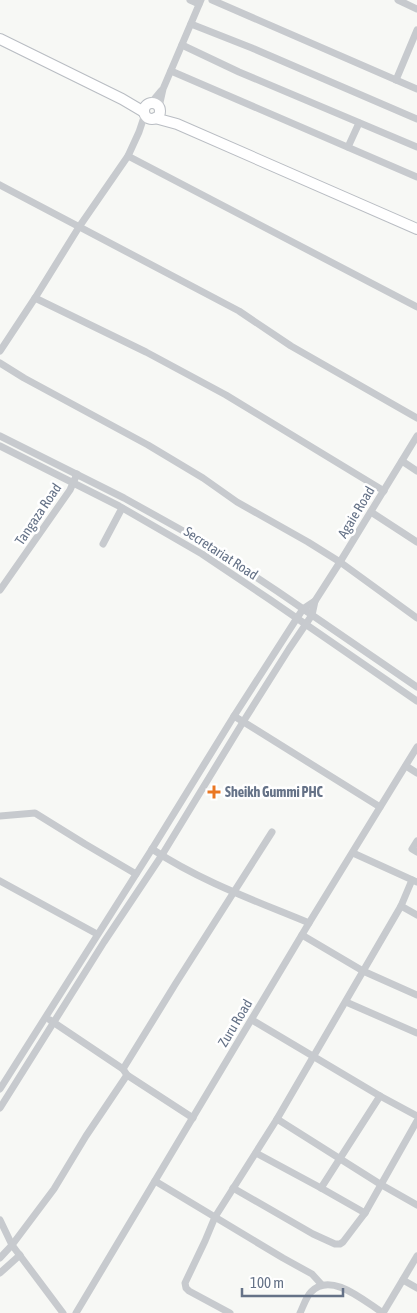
<svg xmlns="http://www.w3.org/2000/svg" width="417" height="1313" font-family="'Asap Condensed',sans-serif">
<rect width="100%" height="100%" fill="#f7f8f5"/>
<g fill="none" stroke-linecap="round" stroke-linejoin="round">
<defs>
<g id="secondary">
<path d="M 0,39 L 122,99 L 144,112"/>
<circle cx="152" cy="111" r="8"/>
<path d="M 155,118 L 177,124 L 417,229"/>
</g>
</defs>
<!-- secondary casing -->
<use href="#secondary" stroke="#b9bdc3" stroke-width="12"/>
<!-- street -->
<g stroke="#c7cace" stroke-width="7">
<path d="M 190,0 L 199,4"/>
<path d="M 212,0 L 417,89"/>
<path d="M 398,0 L 417,9"/>
<path d="M 191,24 L 252,48 L 417,119"/>
<path d="M 182,45 L 239,72 L 417,147"/>
<path d="M 171,71 L 417,177"/>
<path d="M 396,80 L 417,30"/>
<path d="M 151,103 L 161,91"/>
<path d="M 159,107 L 163,89 L 201,0"/>
<path d="M 348,147 L 359,123"/>
<path d="M 128,156 L 417,307"/>
<path d="M 0,185 L 239,311 L 291,346 L 417,418"/>
<path d="M 35,298 L 146,352 L 226,395 L 384,491"/>
<path d="M 0,351 L 35,298 L 79,227 L 128,156 L 139,132 L 145,114"/>
<path d="M 0,363 L 24,378 L 148,445 L 203,478 L 237,502 L 308,542 L 340,562 L 417,618"/>
<path d="M 0,436 L 124,498 L 203,542 L 277,591 L 417,687"/>
<path d="M 0,446 L 119,506 L 202,554 L 269,599 L 417,701"/>
<path d="M 402,461 L 417,471"/>
<path d="M 371,512 L 417,542"/>
<path d="M 103,544 L 122,508"/>
<path d="M 0,590 L 70,490 L 77,474"/>
<path d="M 234,716 L 380,807"/>
<path d="M 406,766 L 417,773"/>
<path d="M 0,816 L 35,813 L 85,844 L 136,874"/>
<path d="M 417,841 L 412,849 L 417,852"/>
<path d="M 152,849 C 200,881 256,901 309,923"/>
<path d="M 353,853 L 417,882"/>
<path d="M 0,881 L 97,934"/>
<path d="M 401,906 L 417,915"/>
<path d="M 302,935 L 363,971 L 417,995"/>
<path d="M 346,1002 L 417,1033"/>
<path d="M 50,1020 L 123,1069 L 127,1075 L 193,1118"/>
<path d="M 252,1020 L 380,1096 L 417,1116"/>
<path d="M 123,1069 L 176,983 L 272,832"/>
<path d="M 0,1089 L 152,849 L 234,716 L 297,618 L 303,609 L 315,601"/>
<path d="M 0,1108 L 104,942 L 162,855 L 243,722 L 289,649 L 312,615 L 315,601 L 340,562 L 417,436"/>
<path d="M 277,1119 L 401,906 L 412,880"/>
<path d="M 256,1153 L 321,1188 L 365,1213"/>
<path d="M 155,1181 L 283,1258 L 312,1274 L 322,1285"/>
<path d="M 233,1188 L 313,1234 L 335,1244 L 340,1244 L 343,1242 L 365,1213 L 417,1121"/>
<path d="M 321,1188 L 380,1096"/>
<path d="M 0,1220 L 12,1245 L 63,1313"/>
<path d="M 0,1258 L 12,1245 L 54,1189 L 86,1136 L 127,1075"/>
<path d="M 0,1273 L 20,1255"/>
<path d="M 403,1280 L 417,1288"/>
<path d="M 76,1313 L 309,923 L 417,747"/>
<path d="M 230,1313 L 189,1291 L 186,1288 L 185,1283 L 205,1241 L 215,1217 L 277,1119 L 380,1184 L 417,1205"/>
<path d="M 300,1313 C 303,1307 306,1297 311,1292 C 331,1271 364,1301 383,1313"/>
<path d="M 383,1313 L 417,1256"/>
</g>
<!-- secondary -->
<use href="#secondary" stroke="#fff" stroke-width="10"/>
</g>
<!-- markers -->
<path fill="#ea7722" stroke="#fff" stroke-width="2" d="M211.5 784.5h5v5h5v5h-5v5h-5v-5h-5v-5h5z"/>
<g text-anchor="middle" dominant-baseline="central" stroke-width="5" stroke-linejoin="round" paint-order="stroke">
<!-- street labels -->
<g font-size="14" fill="#657287" stroke="#fff">
<text transform="translate(356 512) rotate(-59)">Agaie Road</text>
<text transform="translate(38 514) rotate(-56)">Tangaza Road</text>
<text transform="translate(221 553) rotate(33)">Secretariat Road</text>
<text transform="translate(235 1023) rotate(-59)">Zuru Road</text>
</g>
<!-- poi labels -->
<g font-size="14" font-weight="bold" fill="#657287" stroke="#fff" text-anchor="start">
<text x="225" y="792">Sheikh Gummi PHC</text>
</g>
</g>
<!-- scale -->
<path d="M242 1288v8h101v-8" fill="none" stroke="#657287" stroke-width="2.5"/>
<text x="250" y="1288" font-size="15" fill="#657287" stroke="#ffffff" stroke-width="4" paint-order="stroke">100 m</text>
</svg>
